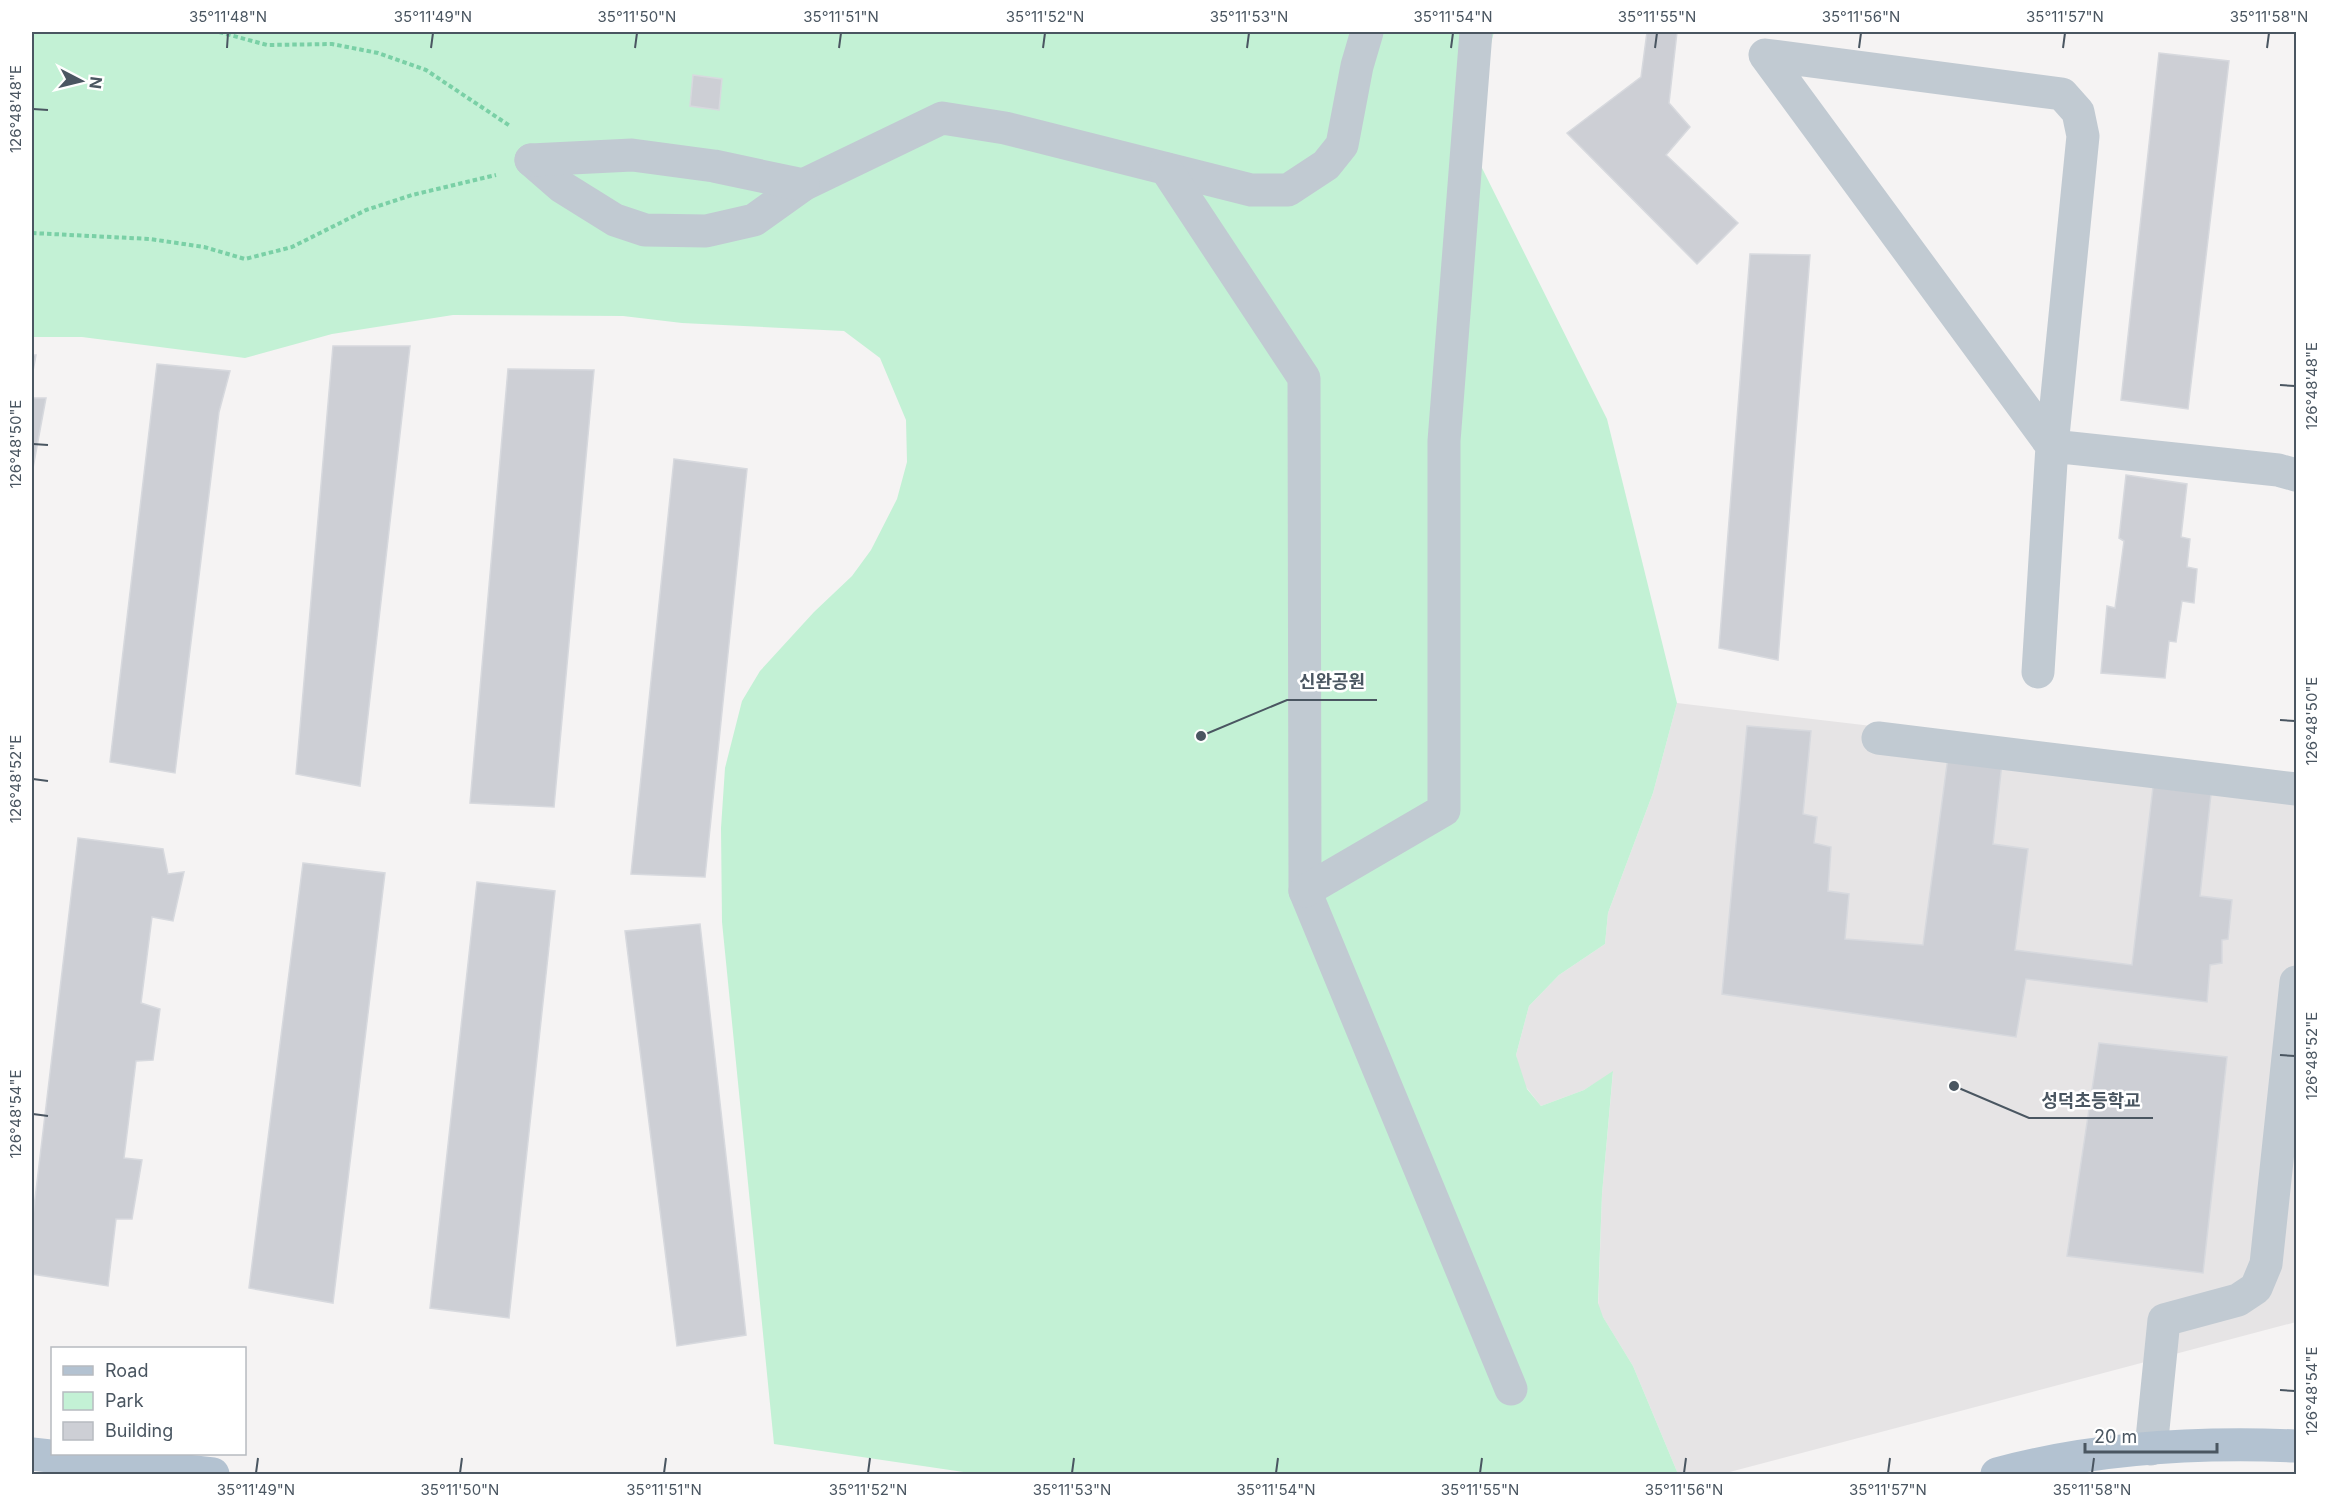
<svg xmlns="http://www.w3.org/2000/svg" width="2328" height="1506" font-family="Inter,'Noto Sans KR',sans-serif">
<rect width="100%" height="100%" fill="#f5f3f3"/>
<!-- education -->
<path fill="#e6e4e5" d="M 1677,703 L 2296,776 L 2296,1322 L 1722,1474 L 1678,1474 L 1633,1366 L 1598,1309 L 1602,1194 L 1613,1072 L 1584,1090 L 1541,1106 L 1522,1082 L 1516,1055 L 1529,1006 L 1559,975 L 1605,944 L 1608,913 L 1653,793 Z"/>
<!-- green -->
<path fill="#c3f1d5" d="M 32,32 L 1494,32 L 1478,94 L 1482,168 L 1607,419 L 1677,703 L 1653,793 L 1608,913 L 1605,944 L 1559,975 L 1529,1006 L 1516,1055 L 1527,1089 L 1541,1106 L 1584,1090 L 1613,1071 L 1602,1194 L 1598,1303 L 1603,1317 L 1633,1366 L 1678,1474 L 977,1474 L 774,1444 L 722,922 L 721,828 L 725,768 L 742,701 L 760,671 L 814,612 L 852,576 L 871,550 L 897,499 L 907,462 L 906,420 L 880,358 L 844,331 L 682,323 L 623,316 L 453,315 L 332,334 L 245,358 L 82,337 L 32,337 Z"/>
<!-- building -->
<g fill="#cdcfd5" stroke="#d7d9de" stroke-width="1.5">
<path d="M 1647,32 L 1677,32 L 1669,103 L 1690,127 L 1666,155 L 1738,223 L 1697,264 L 1567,133 L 1641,77 Z"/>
<path d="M 2159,53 L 2229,61 L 2188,409 L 2121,400 Z"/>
<path d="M 693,75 L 722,79 L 719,110 L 690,106 Z"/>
<path d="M 1750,254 L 1810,255 L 1778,660 L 1719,648 Z"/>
<path d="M 333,346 L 410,346 L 360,786 L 296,774 Z"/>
<path d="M 32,355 L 36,355 L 32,376 Z"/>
<path d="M 157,364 L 230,371 L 219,412 L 175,773 L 110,762 Z"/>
<path d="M 508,369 L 594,370 L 554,807 L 470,803 Z"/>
<path d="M 32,398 L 46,398 L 33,468 L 32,468 Z"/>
<path d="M 674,459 L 747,469 L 705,877 L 631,874 Z"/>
<path d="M 2126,475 L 2187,484 L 2181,537 L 2190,539 L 2187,567 L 2197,569 L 2194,603 L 2182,601 L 2176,642 L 2169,641 L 2165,678 L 2101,673 L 2107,606 L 2115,608 L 2124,541 L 2119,538 Z"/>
<path d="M 1747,726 L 1811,731 L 1803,814 L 1817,817 L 1814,843 L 1831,847 L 1828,891 L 1849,894 L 1845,939 L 1923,945 L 1948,757 L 2002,763 L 1993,844 L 2028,849 L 2015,950 L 2132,965 L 2153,787 L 2211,794 L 2200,896 L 2232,900 L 2228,939 L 2222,940 L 2222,963 L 2210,965 L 2207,1002 L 2026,979 L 2016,1037 L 1722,994 Z"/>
<path d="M 78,838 L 163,849 L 168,874 L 184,872 L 173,921 L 152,917 L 141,1003 L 160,1009 L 153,1060 L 136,1061 L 124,1158 L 142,1160 L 132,1219 L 116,1219 L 108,1286 L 32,1274 L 32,1224 Z"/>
<path d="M 303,863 L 385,873 L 333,1303 L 249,1288 Z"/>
<path d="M 477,882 L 555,891 L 509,1318 L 430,1308 Z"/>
<path d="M 700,924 L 746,1335 L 677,1346 L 625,931 Z"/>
<path d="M 2099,1043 L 2227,1057 L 2203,1273 L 2067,1256 Z"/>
</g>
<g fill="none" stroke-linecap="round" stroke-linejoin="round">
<!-- path -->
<g stroke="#7ad0a6" stroke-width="4" stroke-dasharray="4.5 3" stroke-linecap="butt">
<path d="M 219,32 L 267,45 L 332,44 L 378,53 L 426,70 L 510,126"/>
<path d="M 32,233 L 150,239 L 204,247 L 245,259 L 292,247 L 366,210 L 412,195 L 496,175"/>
</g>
<!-- minor -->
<g stroke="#c1cad2" stroke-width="33">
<path d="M 531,160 L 562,187 L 615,220 L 645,230 L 706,231 L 754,220 L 803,185 L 942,118 L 1005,128 L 1251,190 L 1288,190 L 1326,165 L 1342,145 L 1357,66 L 1367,32"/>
<path d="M 531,160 L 632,155 L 714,166 L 803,185"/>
<path d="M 1166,169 L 1304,378 L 1305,891 L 1511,1389"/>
<path d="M 2038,672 L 2052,446 L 2083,136 L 2078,112 L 2062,94 L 1765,55 L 2052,446 L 2278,470 L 2296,475"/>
<path d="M 1878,738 L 2296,789"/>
<path d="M 1305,891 L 1444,810 L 1444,441 L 1476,32"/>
<path d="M 2151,1449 L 2164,1320 L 2238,1300 L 2256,1288 L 2266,1264 L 2296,982"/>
</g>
<!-- major -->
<g stroke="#b3c2d1" stroke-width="33">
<path d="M 32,1454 L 213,1474"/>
<path d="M 1997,1474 C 2092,1448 2198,1442 2296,1446"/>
</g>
</g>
<!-- ticks -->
<path fill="none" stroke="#4a5661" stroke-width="2" d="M 227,48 L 228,33M 431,48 L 433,33M 635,48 L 637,33M 839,48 L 841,33M 1043,48 L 1045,33M 1247,48 L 1249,33M 1451,48 L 1453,33M 1655,48 L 1657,33M 1859,48 L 1861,33M 2063,48 L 2065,33M 2267,48 L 2269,33M 33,109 L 48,110M 2280,385 L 2295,386M 33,444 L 48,445M 2280,720 L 2295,721M 33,779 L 48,781M 2280,1055 L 2295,1056M 33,1114 L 48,1116M 2280,1390 L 2295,1391M 256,1473 L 258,1458M 460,1473 L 462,1458M 664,1473 L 666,1458M 868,1473 L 870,1458M 1072,1473 L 1074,1458M 1276,1473 L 1278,1458M 1480,1473 L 1482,1458M 1684,1473 L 1686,1458M 1888,1473 L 1890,1458M 2092,1473 L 2094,1458"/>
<!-- callouts -->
<path fill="none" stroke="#4a5661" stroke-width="2" d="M1201 736L1287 700H1377M1954 1086L2029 1118H2153"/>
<g fill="#4a5661" stroke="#fff" stroke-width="2">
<circle cx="1201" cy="736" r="6"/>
<circle cx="1954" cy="1086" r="6"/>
</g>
<g font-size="18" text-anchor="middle" font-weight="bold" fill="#4a5661" stroke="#fff" stroke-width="5" stroke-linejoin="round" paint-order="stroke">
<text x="1332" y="688">신완공원</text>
<text x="2091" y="1107">성덕초등학교</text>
</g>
<!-- border -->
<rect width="2328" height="1506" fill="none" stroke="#ffffff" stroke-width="66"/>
<!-- legend -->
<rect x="51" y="1347" width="195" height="108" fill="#ffffff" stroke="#b7bbc0" stroke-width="1.5"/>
<rect x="63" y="1366" width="30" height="9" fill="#b3c2d1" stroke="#b7bbc0" stroke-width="1.5"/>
<text x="105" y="1377" font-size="18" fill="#4a5661">Road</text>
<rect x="63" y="1392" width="30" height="18" fill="#c3f1d5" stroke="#b7bbc0" stroke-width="1.5"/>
<text x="105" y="1407" font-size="18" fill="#4a5661">Park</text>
<rect x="63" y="1422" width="30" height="18" fill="#cdcfd5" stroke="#b7bbc0" stroke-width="1.5"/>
<text x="105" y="1437" font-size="18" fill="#4a5661">Building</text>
<!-- north arrow -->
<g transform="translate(81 81) rotate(97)" stroke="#ffffff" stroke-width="4.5" paint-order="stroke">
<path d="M0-4.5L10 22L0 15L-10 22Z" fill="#4a5661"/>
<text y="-9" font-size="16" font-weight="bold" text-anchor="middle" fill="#4a5661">N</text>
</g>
<!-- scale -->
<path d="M2085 1443v9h132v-9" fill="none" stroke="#4a5661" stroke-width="3"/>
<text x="2094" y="1443" font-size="18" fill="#4a5661" stroke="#ffffff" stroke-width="4.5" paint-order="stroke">20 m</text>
<rect x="33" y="33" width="2262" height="1440" fill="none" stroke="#4a5661" stroke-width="2"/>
<g font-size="15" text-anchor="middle" fill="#4a5661">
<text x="228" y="22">35°11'48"N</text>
<text x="433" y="22">35°11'49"N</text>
<text x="637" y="22">35°11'50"N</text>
<text x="841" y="22">35°11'51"N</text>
<text x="1045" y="22">35°11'52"N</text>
<text x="1249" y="22">35°11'53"N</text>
<text x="1453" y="22">35°11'54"N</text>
<text x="1657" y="22">35°11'55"N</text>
<text x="1861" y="22">35°11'56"N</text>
<text x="2065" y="22">35°11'57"N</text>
<text x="2269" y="22">35°11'58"N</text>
<text transform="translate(16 109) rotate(-90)" y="5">126°48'48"E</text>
<text transform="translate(2312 386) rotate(-90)" y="5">126°48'48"E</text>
<text transform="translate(16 444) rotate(-90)" y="5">126°48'50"E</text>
<text transform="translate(2312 721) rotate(-90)" y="5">126°48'50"E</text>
<text transform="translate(16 779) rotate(-90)" y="5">126°48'52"E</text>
<text transform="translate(2312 1056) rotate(-90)" y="5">126°48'52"E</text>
<text transform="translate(16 1114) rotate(-90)" y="5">126°48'54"E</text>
<text transform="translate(2312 1391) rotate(-90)" y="5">126°48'54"E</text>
<text x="256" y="1495">35°11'49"N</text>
<text x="460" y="1495">35°11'50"N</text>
<text x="664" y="1495">35°11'51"N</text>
<text x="868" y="1495">35°11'52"N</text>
<text x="1072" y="1495">35°11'53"N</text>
<text x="1276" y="1495">35°11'54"N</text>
<text x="1480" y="1495">35°11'55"N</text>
<text x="1684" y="1495">35°11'56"N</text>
<text x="1888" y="1495">35°11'57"N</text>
<text x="2092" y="1495">35°11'58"N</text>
</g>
</svg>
